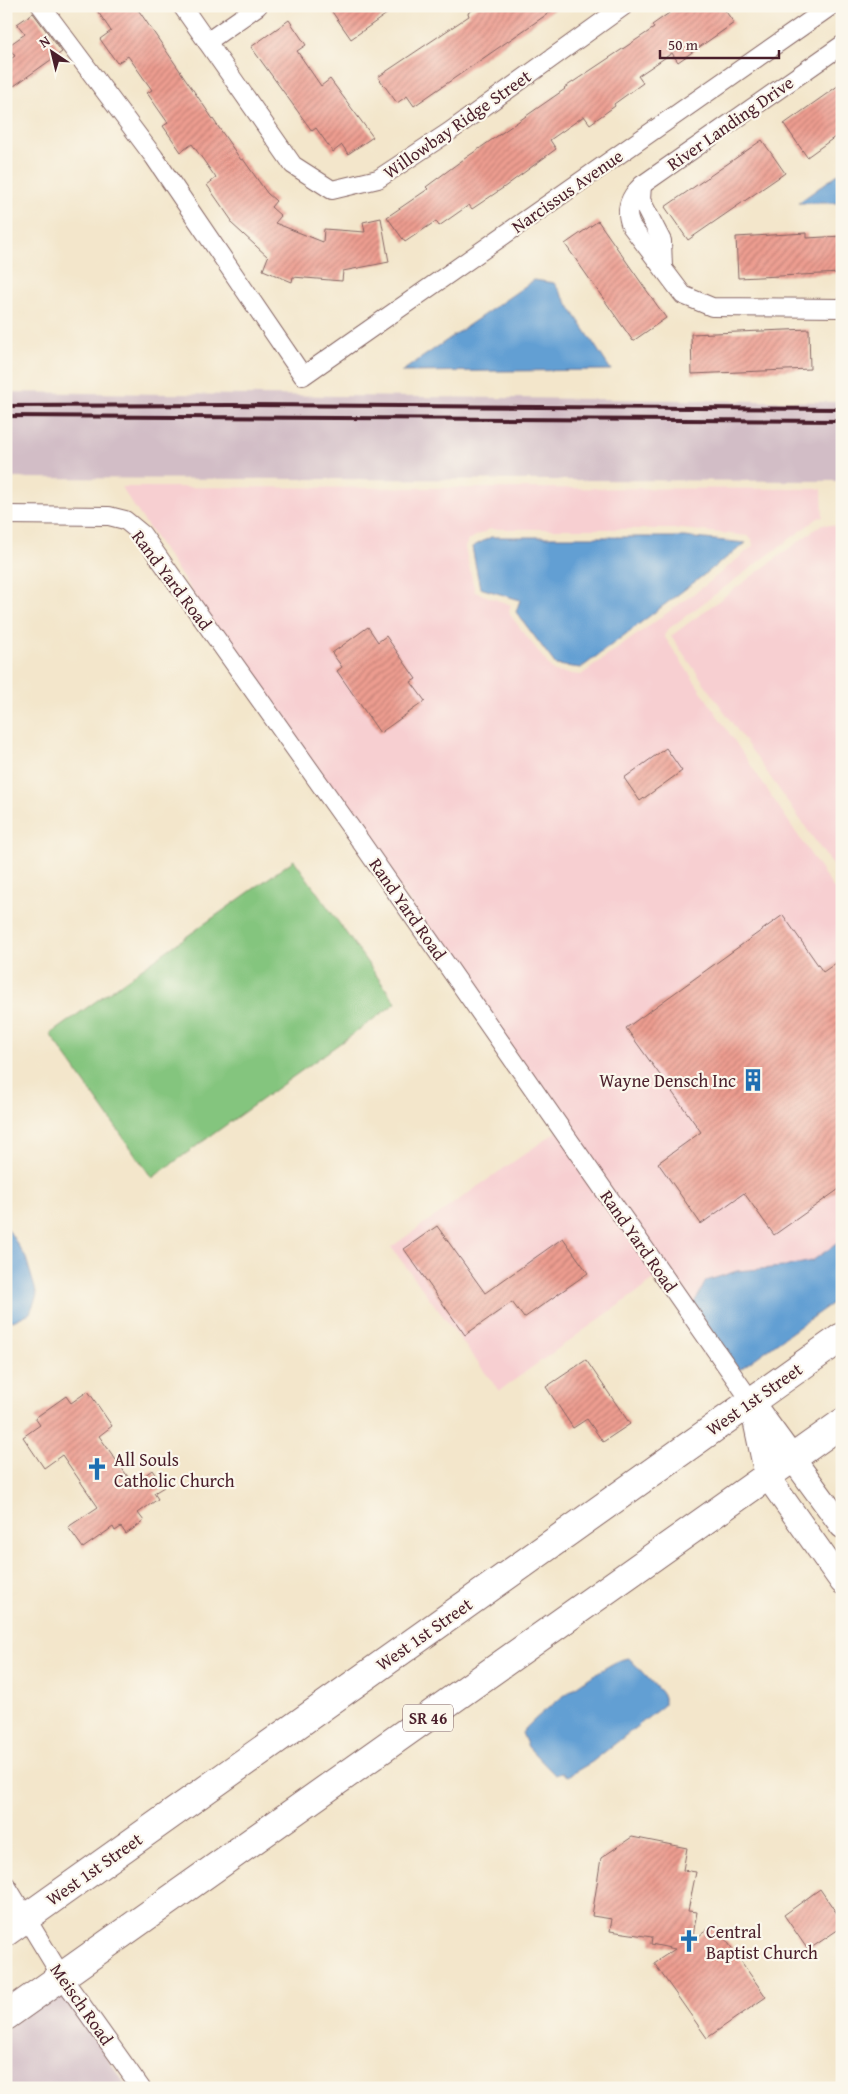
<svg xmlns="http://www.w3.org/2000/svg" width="848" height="2094" font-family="'Gentium Book Plus',serif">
<defs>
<pattern id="building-hatch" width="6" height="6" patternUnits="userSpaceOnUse" patternTransform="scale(1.25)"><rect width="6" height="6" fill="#ed9d90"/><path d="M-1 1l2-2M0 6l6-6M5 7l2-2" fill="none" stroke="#c27f76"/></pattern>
</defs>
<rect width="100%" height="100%" fill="#fbf7ec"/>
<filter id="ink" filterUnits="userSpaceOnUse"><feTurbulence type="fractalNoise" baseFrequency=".02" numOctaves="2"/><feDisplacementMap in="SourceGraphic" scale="10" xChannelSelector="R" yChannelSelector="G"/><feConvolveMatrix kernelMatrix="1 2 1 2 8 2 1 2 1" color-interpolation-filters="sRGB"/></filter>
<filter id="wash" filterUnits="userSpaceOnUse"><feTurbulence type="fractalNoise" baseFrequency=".0096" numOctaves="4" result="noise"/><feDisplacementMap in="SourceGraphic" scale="20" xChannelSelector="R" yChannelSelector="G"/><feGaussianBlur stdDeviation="1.12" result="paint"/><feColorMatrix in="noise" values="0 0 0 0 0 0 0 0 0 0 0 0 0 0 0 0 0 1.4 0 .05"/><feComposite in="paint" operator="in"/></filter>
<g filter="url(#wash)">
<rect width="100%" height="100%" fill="#f3e6cb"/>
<!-- built -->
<g fill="#f7cfd1" fill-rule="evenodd">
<path d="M 121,487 L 822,489 L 823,517 L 818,518 L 667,630 L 664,636 L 842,901 L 842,1240 L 812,1261 L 783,1267 L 693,1305 L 668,1270 L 499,1391 L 391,1247 L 566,1125 L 210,618 ZM 683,529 L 748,536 L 752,539 L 753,546 L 707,584 L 581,675 L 554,672 L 511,616 L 509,611 L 511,605 L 475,592 L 465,548 L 468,540 L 490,529 Z"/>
<path d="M 822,524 L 842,527 L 842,879 L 671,636 Z"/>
</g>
<!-- industrial -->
<g fill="#d2bdc6">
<path d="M 6,392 L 842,402 L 842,481 L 6,478 Z"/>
<path d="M 59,1988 L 128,2088 L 6,2088 L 6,2029 Z"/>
</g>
<!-- garden -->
<path fill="#84c57e" stroke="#677254" d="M 294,860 L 396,1003 L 152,1178 L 50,1034 Z"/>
<!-- water -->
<g fill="#629fd3" stroke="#565f7f">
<path d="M 842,171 L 842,203 L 798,203 Z"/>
<path d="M 534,280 L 554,283 L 611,370 L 401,372 Z"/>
<path d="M 491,537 L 684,537 L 746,543 L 581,668 L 556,665 L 516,612 L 520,600 L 480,588 L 472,547 Z"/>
<path d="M 6,1226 L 26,1258 L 37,1295 L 30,1313 L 13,1321 L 6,1319 Z"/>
<path d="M 842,1240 L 842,1296 L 739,1370 L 693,1305 L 706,1281 L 737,1271 L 783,1267 L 812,1261 Z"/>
<path d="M 629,1658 L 660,1691 L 664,1697 L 664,1705 L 592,1762 L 568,1776 L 562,1773 L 555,1775 L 528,1747 L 522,1733 C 532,1717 612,1657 629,1658 Z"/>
</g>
<g id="blocks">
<!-- building -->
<g fill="url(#building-hatch)">
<path d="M 94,6 L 134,6 L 139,11 L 241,160 L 243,159 L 267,193 L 276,201 L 271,207 L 281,216 L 275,223 L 323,242 L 324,229 L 365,232 L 363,222 L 381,218 L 389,262 L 343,271 L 342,281 L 293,277 L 292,282 L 263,270 L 268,257 L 231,223 L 232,221 L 207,185 L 216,178 L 192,144 L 181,152 L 163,126 L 168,123 L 147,93 L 152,90 L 128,56 L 117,63 L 100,39 L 111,31 Z"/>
<path d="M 328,6 L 398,6 L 351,39 Z"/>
<path d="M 478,6 L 559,6 L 414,106 L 407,96 L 397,103 L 378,77 L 469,16 L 468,13 Z"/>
<path d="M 679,6 L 722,6 L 734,23 L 678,62 L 672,53 L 638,76 L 643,83 L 614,104 L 615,106 L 590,124 L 584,116 L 550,140 L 556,149 L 503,188 L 472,209 L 469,205 L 439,226 L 436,221 L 405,242 L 387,217 L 428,189 L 426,187 L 457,164 L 565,89 L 564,88 L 654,28 L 652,25 Z"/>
<path d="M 33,13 L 62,52 L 14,86 L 6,75 L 6,62 L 15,56 L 8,46 L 25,34 L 17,24 Z"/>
<path d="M 289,20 L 306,45 L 297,51 L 321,86 L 330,79 L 373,137 L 348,154 L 342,145 L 333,152 L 316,128 L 312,131 L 251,47 Z"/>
<path d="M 842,83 L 842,132 L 807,157 L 784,124 Z"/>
<path d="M 762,140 L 785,173 L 688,240 L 665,207 Z"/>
<path d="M 598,221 L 666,318 L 633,341 L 565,244 Z"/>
<path d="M 807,233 L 807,238 L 842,236 L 842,273 L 738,278 L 736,237 Z"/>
<path d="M 809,329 L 810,369 L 692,374 L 691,334 Z"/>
<path d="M 368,627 L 378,642 L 386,636 L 416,679 L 411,682 L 425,701 L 380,733 L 337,671 L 342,667 L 332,653 Z"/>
<path d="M 666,748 L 682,771 L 640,801 L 624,778 Z"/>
<path d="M 783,915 L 823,972 L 842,959 L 842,1187 L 774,1235 L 744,1193 L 701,1224 L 658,1163 L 701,1132 L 626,1028 Z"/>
<path d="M 437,1226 L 485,1293 L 563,1238 L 588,1273 L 524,1318 L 512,1302 L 465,1335 L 404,1249 Z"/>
<path d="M 586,1360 L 630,1424 L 603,1442 L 587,1419 L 573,1428 L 546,1387 Z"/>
<path d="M 88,1391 L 112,1426 L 99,1436 L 133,1484 L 152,1470 L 164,1487 L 154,1493 L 158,1499 L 138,1513 L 144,1521 L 126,1534 L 121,1527 L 115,1531 L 113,1527 L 83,1548 L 68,1527 L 98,1507 L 62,1455 L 44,1468 L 23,1437 L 40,1425 L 35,1418 L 66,1396 L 71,1403 Z"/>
<path d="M 632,1837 L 687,1848 L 683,1870 L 696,1872 L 688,1911 L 697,1912 L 692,1941 L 715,1924 L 766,1997 L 707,2038 L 654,1963 L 675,1949 L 651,1944 L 652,1937 L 610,1931 L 612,1919 L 592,1916 L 601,1858 Z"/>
<path d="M 820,1889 L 842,1921 L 842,1927 L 808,1950 L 784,1915 Z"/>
</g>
</g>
</g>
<g filter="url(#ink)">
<use href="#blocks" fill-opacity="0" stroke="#856563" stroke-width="1"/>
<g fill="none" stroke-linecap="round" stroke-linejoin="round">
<defs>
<g id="street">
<path d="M 41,6 L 154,157 L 303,376 L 831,6"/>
<path d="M 182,6 L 293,165 L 332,190 L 378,179 L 449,132 L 624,6"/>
<path d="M 207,42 L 258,6"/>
<path d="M 842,45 L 642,185 C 629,197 624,209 631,226 L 683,295 L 712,307 L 842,308"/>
<path d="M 642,185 L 641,200 L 662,241 L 663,267"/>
<path d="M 6,515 L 109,516 L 125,520 L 142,534 L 361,842 L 751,1401"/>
<path d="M 6,1885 L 62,1977 L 141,2088"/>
</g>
<g id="secondary">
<path d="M 751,1401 L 767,1476 L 842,1582"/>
<path d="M 755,1407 L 842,1526"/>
</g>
<g id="primary">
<path d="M 6,1932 L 842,1337"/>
<path d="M 6,2016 L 842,1423"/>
</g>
</defs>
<!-- street casing -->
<use href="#street" stroke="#856563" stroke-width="20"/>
<!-- secondary casing -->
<use href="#secondary" stroke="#856563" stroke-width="26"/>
<!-- primary casing -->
<use href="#primary" stroke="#856563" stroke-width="30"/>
<!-- street -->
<use href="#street" stroke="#fff" stroke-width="18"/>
<!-- secondary -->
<use href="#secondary" stroke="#fff" stroke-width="24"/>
<!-- primary -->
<use href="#primary" stroke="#fff" stroke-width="28"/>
<!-- rail -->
<g stroke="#4a1f2b" stroke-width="4">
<path d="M 6,406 L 231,405 L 842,409"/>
<path d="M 6,416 L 842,421"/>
</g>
</g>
</g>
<!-- icons -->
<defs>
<symbol id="building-bare" viewBox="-9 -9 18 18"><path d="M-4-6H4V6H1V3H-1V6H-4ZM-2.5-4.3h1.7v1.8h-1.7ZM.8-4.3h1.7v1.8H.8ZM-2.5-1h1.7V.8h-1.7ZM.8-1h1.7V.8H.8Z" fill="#1f6fb2" stroke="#fbf7ec" stroke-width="2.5" paint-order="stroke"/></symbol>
<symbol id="church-bare" viewBox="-9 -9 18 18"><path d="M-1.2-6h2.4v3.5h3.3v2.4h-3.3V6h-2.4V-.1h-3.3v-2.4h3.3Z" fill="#1f6fb2" stroke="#fbf7ec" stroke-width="2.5" paint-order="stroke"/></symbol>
</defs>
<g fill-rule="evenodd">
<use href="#building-bare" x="737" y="1064" width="32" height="32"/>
<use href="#church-bare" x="81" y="1453" width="32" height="32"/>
<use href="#church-bare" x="673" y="1925" width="32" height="32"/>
</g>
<g text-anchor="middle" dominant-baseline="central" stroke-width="4.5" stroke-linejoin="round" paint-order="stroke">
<!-- shield labels -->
<rect fill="#fbf7ec" stroke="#7f6065" stroke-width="1" x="403" y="1704.5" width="50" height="27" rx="4"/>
<g font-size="16" font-weight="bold" fill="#4a1f2b">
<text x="428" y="1718">SR 46</text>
</g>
<!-- street labels -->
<g font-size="18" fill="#4a1f2b" stroke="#fbf7ec">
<text transform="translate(730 123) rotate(-35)">River Landing Drive</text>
<text transform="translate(457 124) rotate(-35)">Willowbay Ridge Street</text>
<text transform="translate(567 191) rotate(-35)">Narcissus Avenue</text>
<text transform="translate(172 580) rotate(53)">Rand Yard Road</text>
<text transform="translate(408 909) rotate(55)">Rand Yard Road</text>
<text transform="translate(639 1241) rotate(55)">Rand Yard Road</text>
<text transform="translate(754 1399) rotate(-35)">West 1st Street</text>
<text transform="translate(424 1634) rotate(-35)">West 1st Street</text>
<text transform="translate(94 1869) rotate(-35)">West 1st Street</text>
<text transform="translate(82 2004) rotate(55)">Meisch Road</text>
</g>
<!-- poi labels -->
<g font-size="18" fill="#4a1f2b" stroke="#fbf7ec" text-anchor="start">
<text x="736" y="1080" text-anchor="end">Wayne Densch Inc</text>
<text x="114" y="1459">All Souls<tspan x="114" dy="21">Catholic Church</tspan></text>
<text x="706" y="1931">Central<tspan x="706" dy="21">Baptist Church</tspan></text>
</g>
</g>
<!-- margin -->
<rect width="848" height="2094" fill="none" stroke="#fbf7ec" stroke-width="25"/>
<!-- north arrow -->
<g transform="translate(52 52) rotate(325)" stroke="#fbf7ec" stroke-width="4" paint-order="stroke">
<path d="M0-4L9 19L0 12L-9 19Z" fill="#4a1f2b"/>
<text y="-8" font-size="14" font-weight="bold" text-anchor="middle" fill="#4a1f2b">N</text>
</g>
<!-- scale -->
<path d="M660 50v8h119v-8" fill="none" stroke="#4a1f2b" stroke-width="2.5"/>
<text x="668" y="50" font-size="15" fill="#4a1f2b" stroke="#fbf7ec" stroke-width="4" paint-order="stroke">50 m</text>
</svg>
